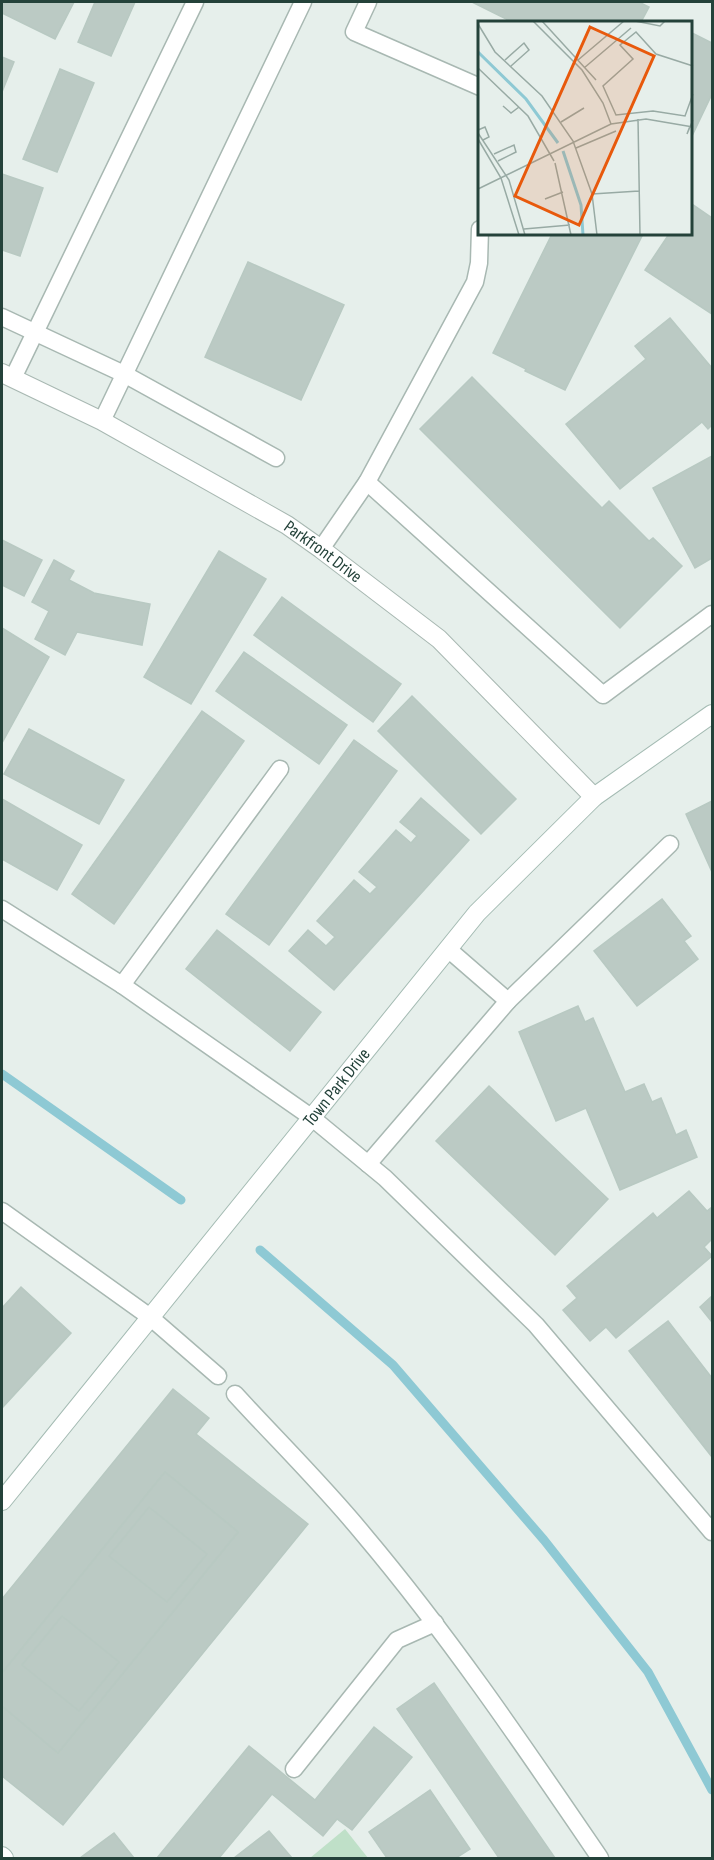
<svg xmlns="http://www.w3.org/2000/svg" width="714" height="1860" font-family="'Sofia Sans Condensed',sans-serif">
<rect width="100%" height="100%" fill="#e6efeb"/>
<!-- green -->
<path fill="#bfe0c8" d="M 345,1829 L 368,1858 L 310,1858 Z"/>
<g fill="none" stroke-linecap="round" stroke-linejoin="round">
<!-- stream -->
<g stroke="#8ec9d4" stroke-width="9">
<path d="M 2,1074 L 181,1200"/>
<path d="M 260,1250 L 393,1365 L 544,1540 L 648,1672 L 712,1790"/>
</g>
</g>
<!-- building -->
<g fill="#bbcac4" stroke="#b8c9c2" stroke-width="1.5">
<path d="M 2,2 L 74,2 L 55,39 L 2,13 Z"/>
<path d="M 95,2 L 135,2 L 111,56 L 78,42 Z"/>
<path d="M 472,2 L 639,2 L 649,7 L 641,22 L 512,22 Z"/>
<path d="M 692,33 L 712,43 L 712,94 L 692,136 Z"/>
<path d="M 2,57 L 14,62 L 2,92 Z"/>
<path d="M 60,69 L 94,83 L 57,172 L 23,159 Z"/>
<path d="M 2,174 L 43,188 L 20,256 L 2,250 Z"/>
<path d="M 692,204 L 712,218 L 712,314 L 645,270 L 669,234 L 692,234 Z"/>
<path d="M 552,234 L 643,234 L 565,390 L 525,371 L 526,369 L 493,353 Z"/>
<path d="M 248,262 L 344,305 L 301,400 L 205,357 Z"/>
<path d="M 670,318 L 712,368 L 712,425 L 708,429 L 702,422 L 620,489 L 566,424 L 646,359 L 635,346 Z"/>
<path d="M 472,377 L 602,508 L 609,501 L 649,541 L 653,538 L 682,566 L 620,628 L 420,429 Z"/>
<path d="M 712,456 L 712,558 L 695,568 L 653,488 Z"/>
<path d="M 2,540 L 42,560 L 24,596 L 2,585 Z"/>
<path d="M 219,551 L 266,579 L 191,704 L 144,677 Z"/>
<path d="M 54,560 L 74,571 L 69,580 L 94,593 L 150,604 L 142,645 L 77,632 L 65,655 L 35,639 L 49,611 L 32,602 Z"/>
<path d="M 282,597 L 401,684 L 373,722 L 254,635 Z"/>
<path d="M 2,628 L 49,657 L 2,743 Z"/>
<path d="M 244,652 L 347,725 L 319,764 L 216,691 Z"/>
<path d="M 412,696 L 516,799 L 481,834 L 378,731 Z"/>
<path d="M 202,711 L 244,741 L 114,924 L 72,894 Z"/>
<path d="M 29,729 L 124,780 L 99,824 L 4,774 Z"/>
<path d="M 354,740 L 397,771 L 269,945 L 226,914 Z"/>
<path d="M 421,798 L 469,840 L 334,990 L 289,951 L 308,930 L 326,946 L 335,937 L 317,921 L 354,880 L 370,894 L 377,887 L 359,872 L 396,830 L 411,843 L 417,836 L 400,822 Z"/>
<path d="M 2,799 L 82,845 L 57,890 L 2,859 Z"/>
<path d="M 712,801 L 712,872 L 686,814 Z"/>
<path d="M 662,899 L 691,936 L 684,941 L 698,959 L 637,1006 L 594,951 Z"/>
<path d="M 217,930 L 321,1012 L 290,1051 L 186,969 Z"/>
<path d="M 578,1006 L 585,1022 L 593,1018 L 625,1092 L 644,1084 L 652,1102 L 661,1098 L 676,1135 L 686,1130 L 697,1157 L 620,1190 L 586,1108 L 556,1121 L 519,1032 Z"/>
<path d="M 489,1086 L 608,1199 L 555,1255 L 436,1141 Z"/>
<path d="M 689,1191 L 707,1211 L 712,1207 L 712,1239 L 704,1247 L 712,1256 L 616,1338 L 606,1327 L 590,1341 L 563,1310 L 577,1298 L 567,1286 L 653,1213 L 657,1218 Z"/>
<path d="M 21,1287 L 71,1333 L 2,1408 L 2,1308 Z"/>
<path d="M 712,1296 L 712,1322 L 700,1307 Z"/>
<path d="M 668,1321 L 712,1378 L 712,1457 L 629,1351 Z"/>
<path d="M 173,1389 L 209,1418 L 196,1434 L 308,1524 L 63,1825 L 2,1776 L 2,1706 L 58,1753 L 238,1532 L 165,1472 L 2,1673 L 2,1599 Z"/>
<path d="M 165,1472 L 238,1532 L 58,1753 L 2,1706 L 2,1673 Z"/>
<path d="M 149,1507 L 207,1554 L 167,1602 L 109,1556 Z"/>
<path d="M 62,1616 L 119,1662 L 79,1711 L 22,1665 Z"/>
<path d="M 434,1683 L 555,1858 L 499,1858 L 397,1709 Z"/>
<path d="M 374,1727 L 412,1757 L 352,1830 L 337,1819 L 323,1836 L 272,1794 L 219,1858 L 157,1858 L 249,1746 L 315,1800 Z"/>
<path d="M 430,1790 L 470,1849 L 456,1858 L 387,1858 L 369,1832 Z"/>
<path d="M 269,1831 L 292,1858 L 234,1858 Z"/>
<path d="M 114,1833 L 134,1858 L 80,1858 Z"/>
</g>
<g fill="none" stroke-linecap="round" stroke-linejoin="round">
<defs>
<g id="lane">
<path d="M 368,2 L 354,32 L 480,87"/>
<path d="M 480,229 L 479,263 L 475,282 L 367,482 L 603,695 L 712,614"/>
<path d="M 2,317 L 124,374 L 276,458"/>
<path d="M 13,378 L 195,2"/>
<path d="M 102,421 L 303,2"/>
<path d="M 321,549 L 367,482"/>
<path d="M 2,909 L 122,985 L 311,1117 L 385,1178 L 536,1325 L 712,1532"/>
<path d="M 448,949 L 508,1001"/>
<path d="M 122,985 L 280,769"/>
<path d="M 368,1164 L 508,1001 L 670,844"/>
<path d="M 2,1211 L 150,1317 L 218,1376"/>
<path d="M 235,1394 C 278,1441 324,1486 364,1535 C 450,1637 525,1748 600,1858"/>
<path d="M 294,1769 L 397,1640 L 435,1623"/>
</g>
<g id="street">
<path id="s1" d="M 2,373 L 102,421 L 287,525 L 321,549 L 439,639 L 594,797"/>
</g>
<g id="secondary">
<path id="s2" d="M 2,1501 L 477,913 L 594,797 L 712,714"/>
<path d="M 2,1856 L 4,1858"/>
</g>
</defs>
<!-- lane casing -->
<use href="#lane" stroke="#a8b8b2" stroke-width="19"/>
<!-- street casing -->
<use href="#street" stroke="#a8b8b2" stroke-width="20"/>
<!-- secondary casing -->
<use href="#secondary" stroke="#a4bbb3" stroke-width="20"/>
<!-- lane -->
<use href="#lane" stroke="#fff" stroke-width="16"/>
<!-- street -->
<use href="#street" stroke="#fff" stroke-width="18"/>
<!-- secondary -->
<use href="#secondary" stroke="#fff" stroke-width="18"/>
</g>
<g text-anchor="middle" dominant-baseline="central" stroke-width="4.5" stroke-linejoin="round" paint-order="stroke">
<!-- street labels -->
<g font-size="18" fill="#24423a" stroke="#f7fbf9">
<text stroke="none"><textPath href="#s1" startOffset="368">Parkfront Drive</textPath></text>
<text stroke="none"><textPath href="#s2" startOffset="532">Town Park Drive</textPath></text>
</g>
</g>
<!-- overview -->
<g transform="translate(478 21)">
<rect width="214" height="214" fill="#e6efeb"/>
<path fill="none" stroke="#8ec9d4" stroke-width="3" d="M 0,31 L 48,78 L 80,122M 85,130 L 103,184 L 105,214"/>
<path fill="none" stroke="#98aaa4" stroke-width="1.5" d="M 55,0 L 104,49 L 125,82 L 133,103M 64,0 L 118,59M 157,0 L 182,5 L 187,0M 0,3 L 17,31 L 64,75 L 95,120 L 114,173 L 119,214M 27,39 L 46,22 L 51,29 L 33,45M 100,39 L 146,0M 215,45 L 178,33 L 158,11 L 142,24 L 155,38 L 125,65 L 138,94 L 175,90 L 207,95 L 215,73M 0,47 L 50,95 L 76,140M 106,47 L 153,7M 25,85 L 33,92 L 41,86M 160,98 L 162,214M 83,101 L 106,87M 212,105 L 209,113 L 215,99M 0,109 L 7,106 L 11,116 L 5,119M 0,112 L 31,159 L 47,214M 0,118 L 23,157 L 41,214M 98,127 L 138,110M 16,133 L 36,124 L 38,131 L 20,140M 77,142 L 93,214M 0,168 L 133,103 L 168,98 L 215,106M 114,173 L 161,170M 67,178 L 85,171M 46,208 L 92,204"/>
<path fill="#e8590c" fill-opacity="0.15" stroke="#e8590c" stroke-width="3" d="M 112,6 L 176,35 L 101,204 L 37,175 Z"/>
<rect width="214" height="214" fill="none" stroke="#24423a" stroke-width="3"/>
</g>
<!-- border -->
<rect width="714" height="1860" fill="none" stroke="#24423a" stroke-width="6"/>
</svg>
